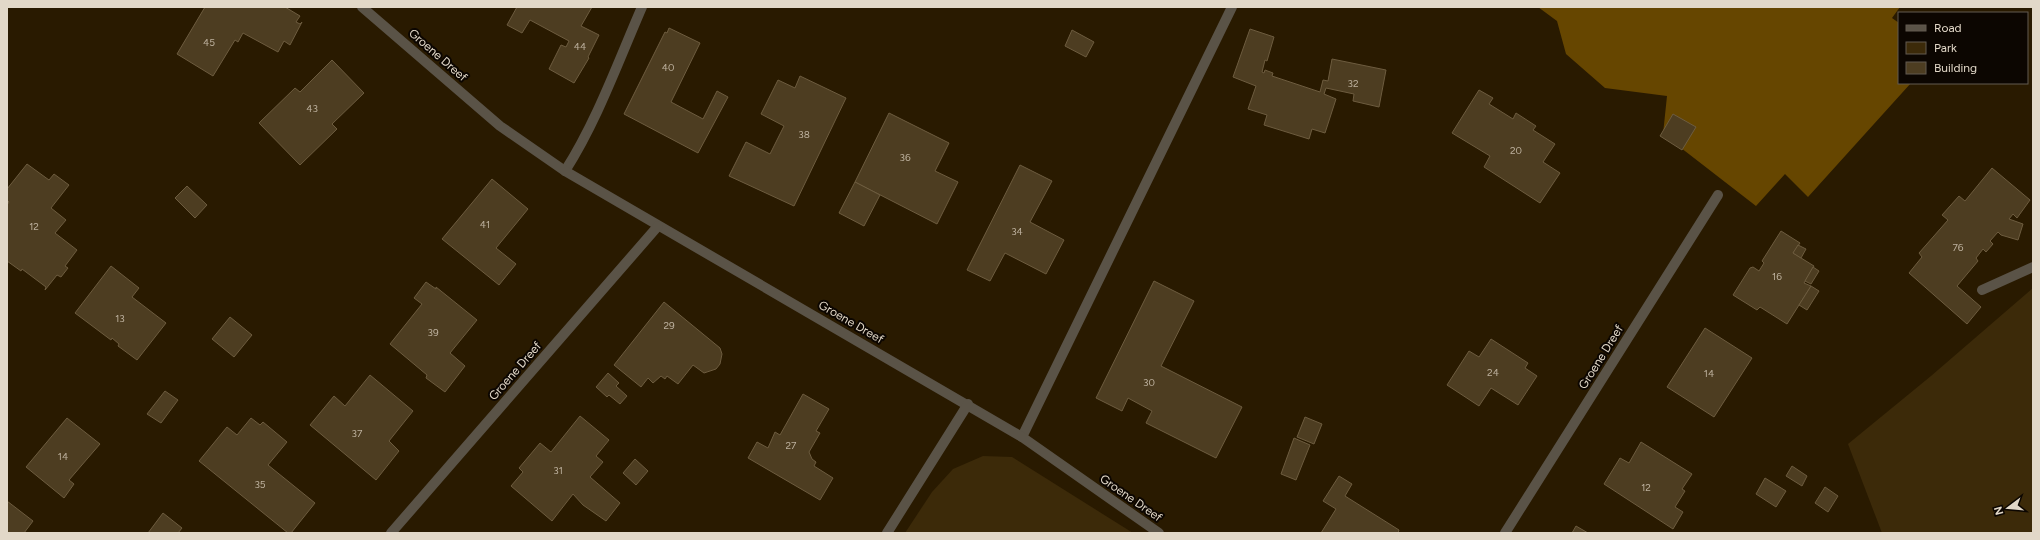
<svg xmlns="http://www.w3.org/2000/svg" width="2040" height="540" font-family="Figtree,sans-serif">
<rect width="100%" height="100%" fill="#291a00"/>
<!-- green -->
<g fill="#3c2a09">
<path d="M 2033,288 L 2033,533 L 1882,533 L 1848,444 L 1931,376 Z"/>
<path d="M 983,456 L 1012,457 L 1133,533 L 905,533 L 932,492 L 953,469 Z"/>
</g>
<!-- forest -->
<path fill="#664600" d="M 1538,7 L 1900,7 L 1892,18 L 1899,23 L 1899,83 L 1911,83 L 1808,197 L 1785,174 L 1756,206 L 1663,134 L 1667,96 L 1605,88 L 1566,54 L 1557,21 Z"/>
<!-- building -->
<g fill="#4d3d21" stroke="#6d5c3f">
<path d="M 205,7 L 285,7 L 300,16 L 296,22 L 300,24 L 302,22 L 290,45 L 284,41 L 278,52 L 243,33 L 238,42 L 235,40 L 213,76 L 177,54 Z"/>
<path d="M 517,7 L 592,7 L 581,26 L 599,35 L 588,57 L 589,58 L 574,83 L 549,69 L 561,45 L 566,47 L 569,41 L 530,20 L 522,33 L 507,25 Z"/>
<path d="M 669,28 L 700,43 L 671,102 L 703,119 L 717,91 L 728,97 L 698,153 L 624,114 L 665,32 L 667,33 Z"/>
<path d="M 1250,29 L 1274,37 L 1267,61 L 1265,60 L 1262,72 L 1264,73 L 1265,70 L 1273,73 L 1272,76 L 1320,92 L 1323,80 L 1328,81 L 1332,59 L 1386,70 L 1379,107 L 1353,101 L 1354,94 L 1326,88 L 1324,94 L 1336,99 L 1325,133 L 1312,129 L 1309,139 L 1264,125 L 1267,115 L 1248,109 L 1256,86 L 1233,77 Z"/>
<path d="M 1072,30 L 1094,42 L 1086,57 L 1065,46 Z"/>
<path d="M 332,60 L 364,93 L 332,124 L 337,129 L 300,165 L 259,123 L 295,88 L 300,92 Z"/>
<path d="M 800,76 L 846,98 L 794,206 L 729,176 L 746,142 L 770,154 L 784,126 L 761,114 L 778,80 L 795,88 Z"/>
<path d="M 1479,90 L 1493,98 L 1489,104 L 1513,119 L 1516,113 L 1536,126 L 1533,130 L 1555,144 L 1543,162 L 1560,173 L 1540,203 L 1484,167 L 1490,156 L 1452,133 Z"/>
<path d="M 889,113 L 949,143 L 935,171 L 958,182 L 937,224 L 855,182 Z"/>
<path d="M 1673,114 L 1696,127 L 1682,150 L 1660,136 Z"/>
<path d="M 27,164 L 49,180 L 54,174 L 69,185 L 51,208 L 66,220 L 55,233 L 77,250 L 65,266 L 68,268 L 61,277 L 57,275 L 45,290 L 46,287 L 22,269 L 21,271 L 7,261 L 7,205 L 9,202 L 7,200 L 7,189 Z"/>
<path d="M 1020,165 L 1052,181 L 1030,222 L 1064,240 L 1046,274 L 1005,253 L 990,281 L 967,270 Z"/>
<path d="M 1992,168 L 2030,200 L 2017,218 L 2013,214 L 2009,219 L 2023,224 L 2018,240 L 2001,235 L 1998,232 L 1990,241 L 1993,244 L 1986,252 L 1983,249 L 1976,258 L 1978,261 L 1957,286 L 1981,307 L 1967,324 L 1909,273 L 1922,257 L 1919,253 L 1948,220 L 1942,215 L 1959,196 L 1965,201 Z"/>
<path d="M 492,179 L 528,209 L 496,248 L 516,264 L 499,285 L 442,239 Z"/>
<path d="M 855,182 L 880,195 L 864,226 L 839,213 Z"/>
<path d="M 187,186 L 207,205 L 195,218 L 175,198 Z"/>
<path d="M 1781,231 L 1800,243 L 1793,253 L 1814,266 L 1804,283 L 1811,286 L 1787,324 L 1760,307 L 1757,310 L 1733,295 L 1750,268 L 1753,267 L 1759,271 L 1764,263 L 1762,261 Z"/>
<path d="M 1798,245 L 1806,249 L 1801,258 L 1793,253 Z"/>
<path d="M 111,266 L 139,288 L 132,297 L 166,323 L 137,360 L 118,346 L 119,344 L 112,338 L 111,340 L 75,313 Z"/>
<path d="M 1813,267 L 1819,271 L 1811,284 L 1805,281 Z"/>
<path d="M 1154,281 L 1194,301 L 1161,366 L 1242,407 L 1216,458 L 1146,423 L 1152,411 L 1128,398 L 1122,411 L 1096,398 Z"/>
<path d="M 426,282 L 436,289 L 436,287 L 477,320 L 450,353 L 465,366 L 445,392 L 426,378 L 427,375 L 390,344 L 422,304 L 414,298 Z"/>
<path d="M 1811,286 L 1819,291 L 1807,310 L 1799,305 Z"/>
<path d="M 664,302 L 720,348 L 722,354 L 720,364 L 716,369 L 704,373 L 693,365 L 678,384 L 667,376 L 665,379 L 661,376 L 653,383 L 648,378 L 641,387 L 614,365 Z"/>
<path d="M 230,317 L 252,335 L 234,357 L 212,339 Z"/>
<path d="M 1705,328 L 1752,358 L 1714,417 L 1667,387 Z"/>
<path d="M 1491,339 L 1528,363 L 1525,368 L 1537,376 L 1518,405 L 1491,388 L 1479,406 L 1447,385 L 1469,351 L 1479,357 Z"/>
<path d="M 608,373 L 619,383 L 616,386 L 627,396 L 620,404 L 609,395 L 607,397 L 596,387 Z"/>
<path d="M 370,375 L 413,411 L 389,441 L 399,451 L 376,480 L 310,425 L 334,396 L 345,406 Z"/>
<path d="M 165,391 L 178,400 L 161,423 L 147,414 Z"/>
<path d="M 803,394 L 829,409 L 816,431 L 820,433 L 809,452 L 812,459 L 816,462 L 814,466 L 833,478 L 820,500 L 748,458 L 757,442 L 768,448 L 775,432 L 780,435 Z"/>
<path d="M 580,416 L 609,440 L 596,456 L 603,462 L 590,477 L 620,503 L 606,521 L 583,505 L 573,494 L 552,521 L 511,486 L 523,472 L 519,468 L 540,443 L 551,452 Z"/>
<path d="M 1305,417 L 1322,424 L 1314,444 L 1297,437 Z"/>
<path d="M 67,418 L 100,444 L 69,480 L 74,484 L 64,498 L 26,467 Z"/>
<path d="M 251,418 L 260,425 L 263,422 L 287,442 L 268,465 L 315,503 L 291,533 L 288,533 L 199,461 L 227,427 L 237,435 Z"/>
<path d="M 1294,438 L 1310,445 L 1296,480 L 1281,474 Z"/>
<path d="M 1641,442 L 1692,474 L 1682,489 L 1685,491 L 1675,507 L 1683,512 L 1673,529 L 1604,484 L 1620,458 L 1629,463 Z"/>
<path d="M 635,459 L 648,471 L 636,485 L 623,473 Z"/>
<path d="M 1792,466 L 1807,476 L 1802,486 L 1786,476 Z"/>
<path d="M 1339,476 L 1352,484 L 1345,496 L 1399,530 L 1398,533 L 1321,533 L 1336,509 L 1323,501 Z"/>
<path d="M 1765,478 L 1786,491 L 1776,507 L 1756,494 Z"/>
<path d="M 1825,487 L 1838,496 L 1828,512 L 1815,503 Z"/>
<path d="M 7,501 L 33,521 L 24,533 L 7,533 Z"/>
<path d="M 163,513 L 182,528 L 178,533 L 148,533 Z"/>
<path d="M 1576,526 L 1588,533 L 1572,533 Z"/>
</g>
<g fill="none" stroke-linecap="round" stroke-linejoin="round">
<!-- service -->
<g stroke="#5a5347" stroke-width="10">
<path d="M 565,171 C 597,121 618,62 642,7"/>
<path d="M 1982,290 L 2033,267"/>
<path d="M 1022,437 L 1232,7"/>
</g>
<!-- minor -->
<g stroke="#5a5347" stroke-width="10">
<path d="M 362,7 L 500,126 L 565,171 L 1022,437 L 1159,533"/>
<path d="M 391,533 L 658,226"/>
<path d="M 887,533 L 968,404"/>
<path d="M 1505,533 L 1718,195"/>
</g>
</g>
<g text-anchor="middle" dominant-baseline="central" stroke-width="4" stroke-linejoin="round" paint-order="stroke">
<!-- number labels -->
<g font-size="10" fill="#bdb19e">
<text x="209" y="42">45</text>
<text x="580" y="46">44</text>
<text x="668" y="67">40</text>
<text x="1353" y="83">32</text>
<text x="312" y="108">43</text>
<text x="804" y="134">38</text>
<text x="1516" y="150">20</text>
<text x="905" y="157">36</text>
<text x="485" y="224">41</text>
<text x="34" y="226">12</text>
<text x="1017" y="231">34</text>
<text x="1958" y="247">76</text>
<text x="1777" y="276">16</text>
<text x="120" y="318">13</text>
<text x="669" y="325">29</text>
<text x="433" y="332">39</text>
<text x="1493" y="372">24</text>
<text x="1709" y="373">14</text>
<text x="1149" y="382">30</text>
<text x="357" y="433">37</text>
<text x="791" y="445">27</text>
<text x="63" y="456">14</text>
<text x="558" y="470">31</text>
<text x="260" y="484">35</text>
<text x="1646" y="487">12</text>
</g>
<!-- street labels -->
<g font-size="12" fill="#e2d8c8" stroke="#0c0601">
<text transform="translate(438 55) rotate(41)">Groene Dreef</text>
<text transform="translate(851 322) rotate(30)">Groene Dreef</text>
<text transform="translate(1601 357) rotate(-58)">Groene Dreef</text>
<text transform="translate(515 371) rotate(-49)">Groene Dreef</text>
<text transform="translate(1131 498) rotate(35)">Groene Dreef</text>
</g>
</g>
<!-- border -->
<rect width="2040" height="540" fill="none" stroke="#e2d8c8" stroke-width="16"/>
<!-- legend -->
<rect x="1898" y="12" width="130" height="72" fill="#0c0601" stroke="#625a51"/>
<rect x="1906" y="25" width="20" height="6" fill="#5a5347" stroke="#625a51"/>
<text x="1934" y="32" font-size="12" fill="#e2d8c8">Road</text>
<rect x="1906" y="42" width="20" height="12" fill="#3c2a09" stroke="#625a51"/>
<text x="1934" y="52" font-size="12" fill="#e2d8c8">Park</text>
<rect x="1906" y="62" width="20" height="12" fill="#4d3d21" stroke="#625a51"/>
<text x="1934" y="72" font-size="12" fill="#e2d8c8">Building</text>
<!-- north arrow -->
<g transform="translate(2008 508) rotate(254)" stroke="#0c0601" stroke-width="3" paint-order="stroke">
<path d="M0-3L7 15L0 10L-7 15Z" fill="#e2d8c8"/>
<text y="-6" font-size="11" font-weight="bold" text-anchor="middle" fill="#e2d8c8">N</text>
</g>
</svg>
